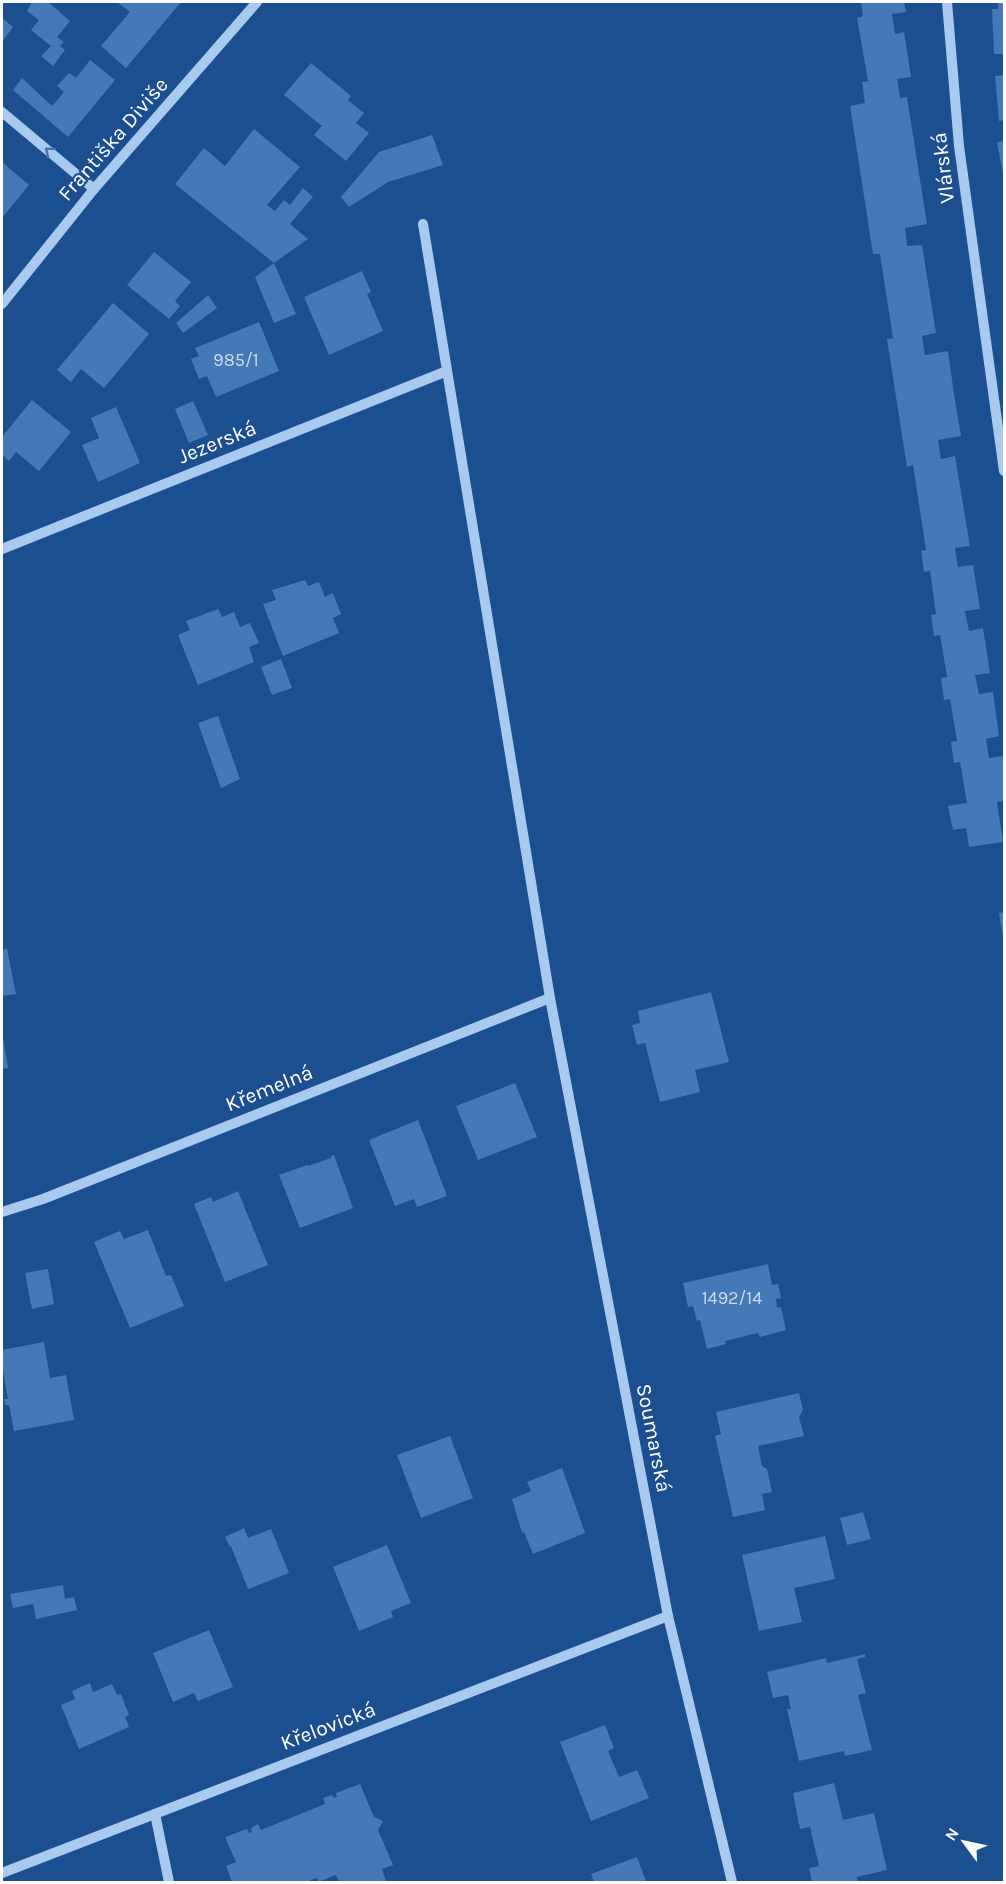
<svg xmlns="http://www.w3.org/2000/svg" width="1006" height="1884" font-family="Karla,sans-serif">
<rect width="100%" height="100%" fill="#1b4f8f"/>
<!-- building -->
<g fill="#4478b7">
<path d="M 32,2 L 48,2 L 70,21 L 57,37 L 64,42 L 60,46 L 65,50 L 53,66 L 41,56 L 51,46 L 31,30 L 39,20 L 27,11 Z"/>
<path d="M 117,2 L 181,2 L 126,68 L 101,46 L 130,12 Z"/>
<path d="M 861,2 L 904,2 L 906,12 L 892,14 L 895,34 L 904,32 L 911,77 L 897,79 L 900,98 L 907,97 L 927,224 L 905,228 L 907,246 L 922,245 L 936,333 L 922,336 L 925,355 L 948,351 L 954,394 L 961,436 L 938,440 L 941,459 L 955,456 L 970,546 L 955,548 L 958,567 L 973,565 L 980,609 L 965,611 L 969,631 L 983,628 L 990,673 L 975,675 L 979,694 L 993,692 L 999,736 L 986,739 L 989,758 L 1003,756 L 1004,768 L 1004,801 L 997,802 L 1003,842 L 969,847 L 966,828 L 953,830 L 948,806 L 967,803 L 960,762 L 954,763 L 951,742 L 957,741 L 950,699 L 944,700 L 941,678 L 947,677 L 940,635 L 934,636 L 931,615 L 936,614 L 930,571 L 924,572 L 921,551 L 926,550 L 913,465 L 907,467 L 887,339 L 893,338 L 880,254 L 873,254 L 850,106 L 865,103 L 862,82 L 868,81 L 857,18 L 863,16 Z"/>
<path d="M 998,2 L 1004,2 L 1004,54 L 994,54 L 992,9 L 998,9 Z"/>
<path d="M 2,18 L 13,27 L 2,42 Z"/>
<path d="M 90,60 L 115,80 L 68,137 L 13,90 L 22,78 L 52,106 L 64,92 L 57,86 L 69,73 L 76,78 Z"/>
<path d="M 311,63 L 351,96 L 348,100 L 364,113 L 356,123 L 369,133 L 346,161 L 314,135 L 322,126 L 284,95 Z"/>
<path d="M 1004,75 L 1004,120 L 999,121 L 995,76 Z"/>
<path d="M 254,129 L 300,167 L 267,205 L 275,211 L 284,200 L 290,205 L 303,188 L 313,197 L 290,224 L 308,239 L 274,263 L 175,184 L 204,148 L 225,166 Z"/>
<path d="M 432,135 L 443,165 L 388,182 L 349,207 L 341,197 L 379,152 Z"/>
<path d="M 1004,141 L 1004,173 L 1003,173 L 997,142 Z"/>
<path d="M 2,162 L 29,185 L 2,218 Z"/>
<path d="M 154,252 L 191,282 L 175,301 L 180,306 L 169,319 L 127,285 Z"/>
<path d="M 274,263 L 296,314 L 274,323 L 255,277 Z"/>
<path d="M 362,271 L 371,292 L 367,294 L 383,331 L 329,355 L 304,297 Z"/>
<path d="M 208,295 L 217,308 L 183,333 L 176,323 Z"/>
<path d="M 113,303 L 149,334 L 104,388 L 81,369 L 71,382 L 57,370 Z"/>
<path d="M 259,322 L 279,371 L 216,397 L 207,376 L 199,379 L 191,359 L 199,356 L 195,348 Z"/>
<path d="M 32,400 L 71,432 L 39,471 L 16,452 L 9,461 L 2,454 L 2,443 L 3,441 L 2,437 Z"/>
<path d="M 193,401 L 208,435 L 189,443 L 175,409 Z"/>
<path d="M 116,407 L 140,463 L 98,482 L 82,445 L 99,438 L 91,418 Z"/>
<path d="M 305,580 L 308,586 L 319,582 L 325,597 L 333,593 L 341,614 L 333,618 L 339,633 L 283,656 L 263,604 L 276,600 L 272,590 Z"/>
<path d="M 218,609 L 222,617 L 234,612 L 240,627 L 250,623 L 259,643 L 249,647 L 254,662 L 198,685 L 178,635 L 190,630 L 186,621 Z"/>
<path d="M 281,659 L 292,688 L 272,695 L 261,667 Z"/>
<path d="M 218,716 L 240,779 L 221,788 L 198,723 Z"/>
<path d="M 1004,912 L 1004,936 L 1003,936 L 999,913 Z"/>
<path d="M 7,949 L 16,994 L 2,996 L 2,950 Z"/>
<path d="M 711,992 L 729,1062 L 695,1070 L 700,1092 L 660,1102 L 645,1043 L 637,1045 L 632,1025 L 640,1023 L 638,1011 Z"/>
<path d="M 2,1032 L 8,1068 L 2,1069 Z"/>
<path d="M 515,1083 L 537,1137 L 478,1160 L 456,1106 Z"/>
<path d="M 418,1120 L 447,1196 L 417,1207 L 414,1199 L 395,1206 L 369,1140 Z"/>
<path d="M 334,1155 L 353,1208 L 300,1228 L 279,1175 L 307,1165 L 308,1166 L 331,1158 L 331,1156 Z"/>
<path d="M 238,1191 L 268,1265 L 225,1282 L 194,1204 L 211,1197 L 213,1202 Z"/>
<path d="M 148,1230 L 166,1276 L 171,1275 L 184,1306 L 130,1328 L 94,1242 L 120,1231 L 124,1239 Z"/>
<path d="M 768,1264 L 772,1285 L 778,1284 L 781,1298 L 776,1299 L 777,1308 L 781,1307 L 786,1330 L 760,1337 L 758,1333 L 725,1341 L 726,1344 L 707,1349 L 700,1320 L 697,1321 L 693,1306 L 688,1307 L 683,1283 Z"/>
<path d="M 48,1269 L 54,1304 L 32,1309 L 25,1273 Z"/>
<path d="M 44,1342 L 50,1378 L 66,1375 L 74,1420 L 14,1431 L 9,1405 L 5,1405 L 4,1399 L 8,1399 L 2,1365 L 2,1350 Z"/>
<path d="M 799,1393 L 803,1410 L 799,1417 L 804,1436 L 758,1446 L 762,1466 L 767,1469 L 772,1492 L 762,1494 L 765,1510 L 733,1517 L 715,1436 L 721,1434 L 716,1412 Z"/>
<path d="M 450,1436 L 473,1498 L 421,1518 L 397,1455 Z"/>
<path d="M 562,1468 L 585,1533 L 533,1554 L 524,1532 L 522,1533 L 512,1499 L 531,1491 L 527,1482 Z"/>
<path d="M 863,1512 L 871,1539 L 847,1545 L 840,1518 Z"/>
<path d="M 244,1528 L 248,1538 L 271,1529 L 289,1573 L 248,1589 L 231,1546 L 230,1547 L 225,1537 Z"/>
<path d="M 825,1536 L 835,1579 L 794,1588 L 802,1622 L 759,1631 L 742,1555 Z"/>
<path d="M 387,1545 L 411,1603 L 391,1611 L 393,1617 L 359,1631 L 333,1567 Z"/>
<path d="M 63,1585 L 65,1599 L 74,1597 L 77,1610 L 36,1619 L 33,1604 L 13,1608 L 10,1594 Z"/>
<path d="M 209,1630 L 233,1687 L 198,1701 L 194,1693 L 173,1702 L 153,1653 Z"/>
<path d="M 865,1654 L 865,1657 L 857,1659 L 866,1693 L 858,1695 L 872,1750 L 845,1756 L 844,1751 L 799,1761 L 787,1709 L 791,1709 L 788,1695 L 773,1698 L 767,1672 L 826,1658 L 827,1663 Z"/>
<path d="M 90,1683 L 93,1692 L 112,1684 L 117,1695 L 121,1694 L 129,1715 L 125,1717 L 129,1727 L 79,1749 L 61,1705 L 75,1699 L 72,1691 Z"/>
<path d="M 605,1725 L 614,1748 L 608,1751 L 619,1777 L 637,1770 L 649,1798 L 591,1821 L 560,1742 Z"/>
<path d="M 834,1783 L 843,1820 L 874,1813 L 887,1870 L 857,1877 L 858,1882 L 812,1882 L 809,1868 L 819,1866 L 810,1827 L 800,1829 L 793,1793 Z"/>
<path d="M 360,1784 L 374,1817 L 383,1821 L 378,1830 L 393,1865 L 382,1869 L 386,1881 L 382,1882 L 339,1882 L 336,1875 L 318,1882 L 317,1878 L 306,1882 L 232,1882 L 226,1866 L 236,1862 L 225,1837 L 247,1829 L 249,1833 L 252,1832 L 251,1828 L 258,1824 L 261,1830 L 325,1804 L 323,1798 L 332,1795 L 334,1798 L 337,1797 L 336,1793 Z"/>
<path d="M 637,1857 L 646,1881 L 642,1882 L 594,1882 L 591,1874 Z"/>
</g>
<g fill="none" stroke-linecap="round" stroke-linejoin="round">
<!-- minor -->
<g stroke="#a9c9ee" stroke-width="10">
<path d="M 947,2 L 959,146 L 1004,471"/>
<path d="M 2,112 L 94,189"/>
<path d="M 423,224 L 550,998 L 668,1616 L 732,1882"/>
<path d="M 2,304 L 94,189 L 257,2"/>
<path d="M 2,549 L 447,371"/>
<path d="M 2,1212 L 43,1199 L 550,998"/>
<path d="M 155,1814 L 169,1882"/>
<path d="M 2,1873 L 668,1616"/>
</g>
</g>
<!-- one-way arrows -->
<defs><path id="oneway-chevron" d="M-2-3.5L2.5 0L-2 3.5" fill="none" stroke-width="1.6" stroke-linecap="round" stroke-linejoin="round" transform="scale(1.5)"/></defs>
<use stroke="#4674ac" href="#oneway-chevron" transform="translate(49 151) rotate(-140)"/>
<g text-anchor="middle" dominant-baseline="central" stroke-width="4.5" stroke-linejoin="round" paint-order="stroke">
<!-- number labels -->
<g font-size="18" fill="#d0dded">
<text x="236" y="360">985/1</text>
<text x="732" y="1298">1492/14</text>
</g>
<!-- street labels -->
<g font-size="21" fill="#fff" stroke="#1b4f8f">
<text transform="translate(113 139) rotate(-49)">Františka Diviše</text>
<text transform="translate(943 168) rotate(-97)">Vlárská</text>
<text transform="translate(217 442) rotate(-22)">Jezerská</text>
<text transform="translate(269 1088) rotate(-22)">Křemelná</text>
<text transform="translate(654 1438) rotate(79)">Soumarská</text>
<text transform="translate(328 1726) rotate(-21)">Křelovická</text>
</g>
</g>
<!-- border -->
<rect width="1006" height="1884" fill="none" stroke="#ffffff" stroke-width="6"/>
<!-- north arrow -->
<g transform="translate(964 1842) rotate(303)" stroke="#1b4f8f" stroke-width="4.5" paint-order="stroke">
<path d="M0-4.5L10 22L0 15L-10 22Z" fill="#ffffff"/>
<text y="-9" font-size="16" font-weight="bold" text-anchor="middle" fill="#ffffff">N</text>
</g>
</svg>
